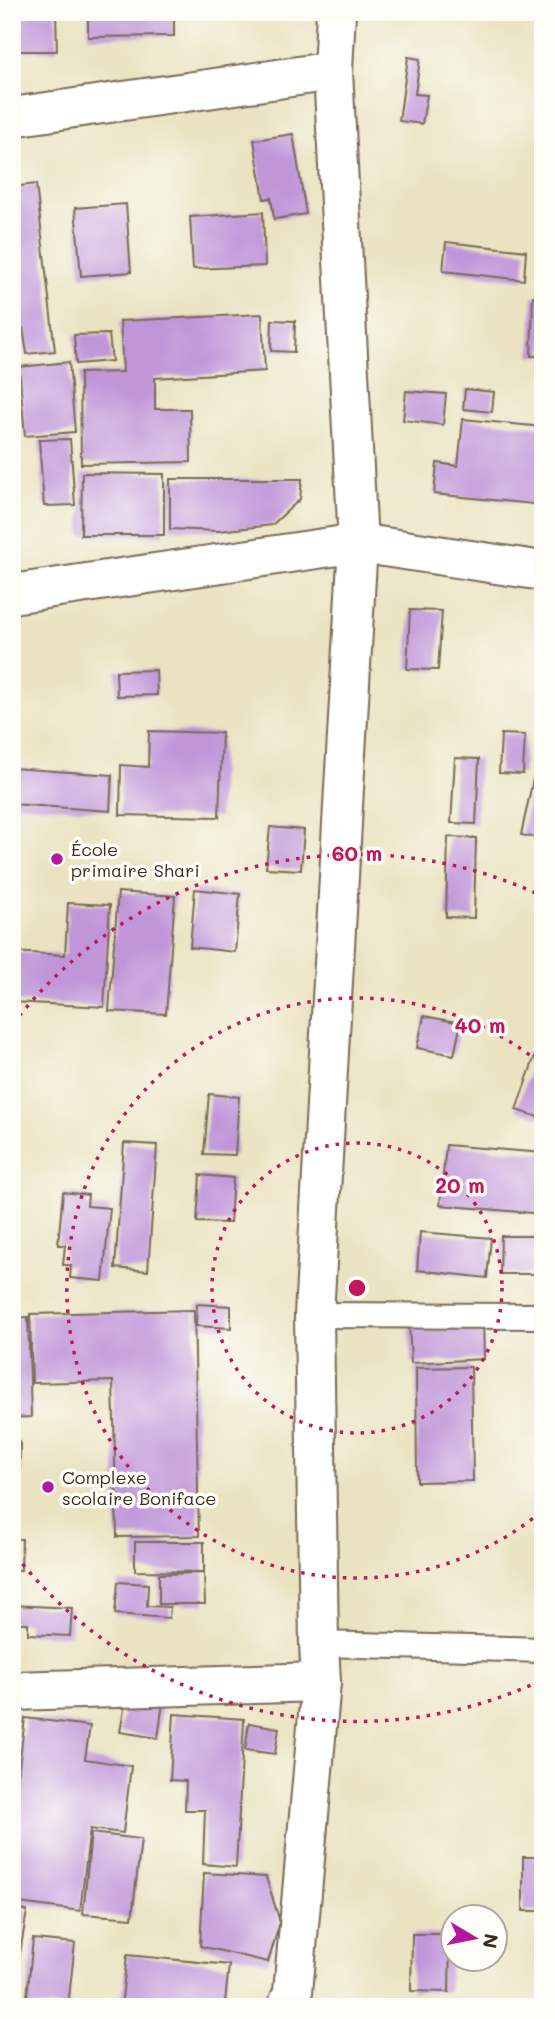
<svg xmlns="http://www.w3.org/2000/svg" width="555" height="2019" font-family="Mali,sans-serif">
<rect width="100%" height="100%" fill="#fdfcf7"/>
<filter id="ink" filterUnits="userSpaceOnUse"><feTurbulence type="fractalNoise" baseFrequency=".0143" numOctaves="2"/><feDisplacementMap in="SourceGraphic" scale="14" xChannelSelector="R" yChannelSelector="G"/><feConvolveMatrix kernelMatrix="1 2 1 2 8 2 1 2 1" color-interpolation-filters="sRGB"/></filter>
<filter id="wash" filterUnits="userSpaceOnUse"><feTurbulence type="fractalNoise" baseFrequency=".00686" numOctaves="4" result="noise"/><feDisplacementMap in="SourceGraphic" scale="28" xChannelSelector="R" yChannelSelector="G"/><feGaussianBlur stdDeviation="1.57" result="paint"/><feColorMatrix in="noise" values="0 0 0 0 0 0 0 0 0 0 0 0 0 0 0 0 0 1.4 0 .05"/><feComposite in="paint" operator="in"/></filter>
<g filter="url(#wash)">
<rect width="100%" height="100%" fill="#eae2c0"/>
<g id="blocks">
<!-- building -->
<g fill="#c096d9">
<path d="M 12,12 L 56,12 L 57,51 L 12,51 Z"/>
<path d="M 88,12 L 174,12 L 174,36 L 88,37 Z"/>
<path d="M 408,57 L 420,59 L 415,94 L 427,95 L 422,124 L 399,121 Z"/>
<path d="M 293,134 L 306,214 L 274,219 L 271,198 L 264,199 L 254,140 Z"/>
<path d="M 36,184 L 55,351 L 27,354 L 23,328 L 12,329 L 12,187 Z"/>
<path d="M 126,204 L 131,272 L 81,276 L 75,208 Z"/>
<path d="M 263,212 L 265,266 L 193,269 L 190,217 Z"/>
<path d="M 446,242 L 526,251 L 524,280 L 443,271 Z"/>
<path d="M 533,296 L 543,296 L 543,356 L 531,356 Z"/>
<path d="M 262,314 L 265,371 L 155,378 L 155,409 L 190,409 L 191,462 L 81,464 L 80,373 L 123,372 L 120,321 Z"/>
<path d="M 272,320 L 295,321 L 294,352 L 271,351 Z"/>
<path d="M 109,334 L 112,361 L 76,364 L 74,335 Z"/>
<path d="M 69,362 L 75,432 L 25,436 L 19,367 Z"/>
<path d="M 465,389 L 494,392 L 492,412 L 463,409 Z"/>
<path d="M 406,391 L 446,394 L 443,425 L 403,420 Z"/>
<path d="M 463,419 L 543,427 L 543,505 L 434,494 L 437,463 L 458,466 Z"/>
<path d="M 70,439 L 75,505 L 44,506 L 39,440 Z"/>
<path d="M 82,473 L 164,474 L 164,535 L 81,535 Z"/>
<path d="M 170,479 L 302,479 L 300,499 L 272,525 L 218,531 L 170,529 Z"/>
<path d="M 410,610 L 442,611 L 438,670 L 407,669 Z"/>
<path d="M 156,670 L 157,695 L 117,696 L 116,671 Z"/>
<path d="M 149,731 L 222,733 L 219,817 L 120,815 L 121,765 L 148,767 Z"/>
<path d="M 501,734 L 525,735 L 523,774 L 499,773 Z"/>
<path d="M 455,758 L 479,759 L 476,824 L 451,823 Z"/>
<path d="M 536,765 L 543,766 L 543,839 L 521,835 Z"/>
<path d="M 12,768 L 112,775 L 110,811 L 12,804 Z"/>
<path d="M 270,827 L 304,830 L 301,870 L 266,868 Z"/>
<path d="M 448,837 L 476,838 L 474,918 L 446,917 Z"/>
<path d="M 195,889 L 240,894 L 235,952 L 190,947 Z"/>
<path d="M 118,892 L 175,896 L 166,1014 L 109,1011 Z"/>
<path d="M 68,903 L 110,905 L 104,1007 L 12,1002 L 12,952 L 65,955 Z"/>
<path d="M 424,1016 L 461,1023 L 454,1055 L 417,1048 Z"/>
<path d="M 537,1050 L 543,1051 L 542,1118 L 516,1110 Z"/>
<path d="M 209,1094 L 239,1097 L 235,1155 L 204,1154 Z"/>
<path d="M 124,1143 L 157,1145 L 148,1271 L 115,1268 Z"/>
<path d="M 446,1145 L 543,1153 L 543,1214 L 440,1205 Z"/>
<path d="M 12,1168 L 21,1187 L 12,1191 Z"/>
<path d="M 200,1175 L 233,1178 L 230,1223 L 197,1222 Z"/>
<path d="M 63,1192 L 88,1195 L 87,1206 L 110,1208 L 103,1281 L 70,1278 L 71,1265 L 63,1265 L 65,1245 L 58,1245 Z"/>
<path d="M 420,1232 L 491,1238 L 487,1278 L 417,1270 Z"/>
<path d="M 501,1236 L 543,1236 L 543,1274 L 500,1274 Z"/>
<path d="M 197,1304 L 231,1306 L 231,1328 L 196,1326 Z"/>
<path d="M 194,1310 L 199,1536 L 117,1537 L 113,1381 L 32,1383 L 30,1314 Z"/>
<path d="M 28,1317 L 31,1417 L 12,1418 L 12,1318 Z"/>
<path d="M 483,1318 L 484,1359 L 411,1363 L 409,1322 Z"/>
<path d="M 471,1367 L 473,1481 L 417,1482 L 416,1368 Z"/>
<path d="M 12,1442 L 20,1442 L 19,1507 L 12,1507 Z"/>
<path d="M 12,1539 L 22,1539 L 21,1570 L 12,1570 Z"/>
<path d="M 135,1542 L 204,1542 L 204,1572 L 135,1571 Z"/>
<path d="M 204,1573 L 205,1604 L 159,1604 L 159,1574 Z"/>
<path d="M 118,1582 L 148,1584 L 147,1606 L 170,1607 L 169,1618 L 115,1614 Z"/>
<path d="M 12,1605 L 72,1608 L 70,1636 L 28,1634 L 28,1623 L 12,1623 Z"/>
<path d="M 128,1688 L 164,1695 L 158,1738 L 120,1732 Z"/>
<path d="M 174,1714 L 244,1719 L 236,1867 L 203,1864 L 205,1810 L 185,1810 L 186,1781 L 170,1780 Z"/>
<path d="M 25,1718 L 90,1726 L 85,1759 L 131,1766 L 123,1833 L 90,1829 L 80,1911 L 12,1902 L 12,1824 Z"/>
<path d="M 249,1723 L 279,1728 L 275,1754 L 245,1750 Z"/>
<path d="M 91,1833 L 141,1839 L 132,1918 L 83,1914 Z"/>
<rect x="523" y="1857" width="20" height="54"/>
<path d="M 204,1873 L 266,1877 L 280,1922 L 268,1962 L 200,1946 Z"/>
<path d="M 12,1908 L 27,1911 L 19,1959 L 12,1959 Z"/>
<path d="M 412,1934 L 450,1934 L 449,1992 L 411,1991 Z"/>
<path d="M 33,1939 L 75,1943 L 68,2007 L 26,2007 Z"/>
<path d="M 127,1955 L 229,1965 L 225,2002 L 248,2005 L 248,2007 L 121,2007 Z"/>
</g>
</g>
</g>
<g filter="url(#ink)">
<use href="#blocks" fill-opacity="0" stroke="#786a57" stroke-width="2"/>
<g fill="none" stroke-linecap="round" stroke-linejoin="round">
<defs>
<g id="service">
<path d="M 314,1315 L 543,1316"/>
<path d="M 319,1644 L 543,1650"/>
</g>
<g id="minor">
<path d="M 12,117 L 333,71"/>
<path d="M 12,594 L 358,543 L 543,571"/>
<path d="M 12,1691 L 321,1682"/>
<path d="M 287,2007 L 293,1992 L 321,1682 L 319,1644 L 314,1315 L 358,543 L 333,71 L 336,12"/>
</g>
</defs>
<!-- service casing -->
<use href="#service" stroke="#786a57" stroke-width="28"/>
<!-- minor casing -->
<use href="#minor" stroke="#786a57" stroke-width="42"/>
<!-- service -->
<use href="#service" stroke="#fff" stroke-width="24"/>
<!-- minor -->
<use href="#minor" stroke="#fff" stroke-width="38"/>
</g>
</g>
<!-- distance rings -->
<g fill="none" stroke="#c2185b" stroke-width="3.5" stroke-dasharray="3.5 7">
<circle cx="357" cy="1288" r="145"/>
<path d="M541 1512A290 290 0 1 1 541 1064"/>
<path d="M540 1681A434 434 0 0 1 13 1552M13 1024A434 434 0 0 1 540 895"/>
</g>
<!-- markers -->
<g fill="#b5179e" stroke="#fdfcf7" stroke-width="2.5">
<circle cx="57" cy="859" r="7"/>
<circle cx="48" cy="1487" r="7"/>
</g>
<g text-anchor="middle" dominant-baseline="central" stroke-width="7" stroke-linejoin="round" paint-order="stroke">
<!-- poi labels -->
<g font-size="18" fill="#3b2a1e" stroke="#fdfcf7" text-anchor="start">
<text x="71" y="849">École<tspan x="71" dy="21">primaire Shari</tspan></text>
<text x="62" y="1477">Complexe<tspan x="62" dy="21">scolaire Boniface</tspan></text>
</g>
</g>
<circle cx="357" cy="1288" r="10" fill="#c2185b" stroke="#fdfcf7" stroke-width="3.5"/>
<g font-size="21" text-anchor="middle" font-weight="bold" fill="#c2185b" stroke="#fdfcf7" stroke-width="7" stroke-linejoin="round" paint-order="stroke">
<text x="357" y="861">60 m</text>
<text x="480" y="1033">40 m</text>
<text x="460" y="1193">20 m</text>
</g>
<!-- margin -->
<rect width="555" height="2019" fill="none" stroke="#fdfcf7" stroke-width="42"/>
<!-- north arrow -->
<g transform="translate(474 1938) rotate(100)"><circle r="33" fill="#fdfcf7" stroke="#afa8a0" stroke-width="2"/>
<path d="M0-5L12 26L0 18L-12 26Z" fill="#b5179e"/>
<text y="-10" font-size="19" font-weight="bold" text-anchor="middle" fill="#3b2a1e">N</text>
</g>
</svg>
